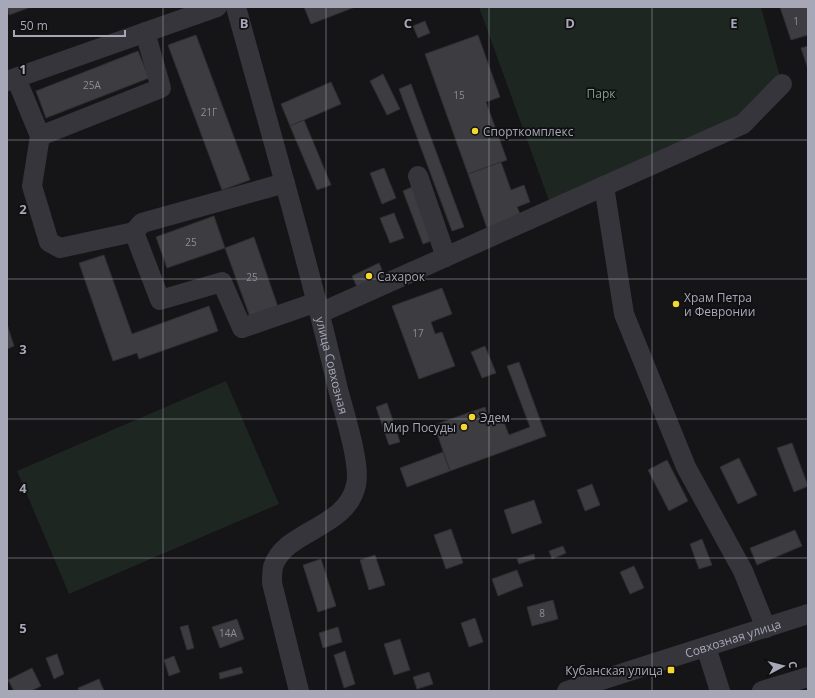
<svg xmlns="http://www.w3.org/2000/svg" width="815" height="698" font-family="'Open Sans',sans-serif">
<rect width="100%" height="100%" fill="#151416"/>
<!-- green -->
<g fill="#1e2621">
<path d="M 479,7 L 761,7 L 782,84 L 743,124 L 552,209 Z"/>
<path d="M 226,381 L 279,504 L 69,594 L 17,471 Z"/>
</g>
<!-- building -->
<g fill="#3c3c41" stroke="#2f2e32">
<path d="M 7,7 L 31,7 L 9,15 Z"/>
<path d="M 304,7 L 355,7 L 311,24 Z"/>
<path d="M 780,7 L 808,7 L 808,35 L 791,40 Z"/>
<path d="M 425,21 L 430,33 L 418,38 L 413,26 Z"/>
<path d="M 196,35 L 250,180 L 222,190 L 168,45 Z"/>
<path d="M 478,35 L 500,97 L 486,102 L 507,160 L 468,174 L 425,54 Z"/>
<path d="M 808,46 L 808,69 L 801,48 Z"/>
<path d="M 138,51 L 149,78 L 46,118 L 36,91 Z"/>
<path d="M 383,74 L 400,109 L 387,115 L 370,81 Z"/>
<path d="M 331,82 L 341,104 L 290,126 L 281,104 Z"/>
<path d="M 411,84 L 464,227 L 452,231 L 399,89 Z"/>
<path d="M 304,120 L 331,185 L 317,190 L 290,126 Z"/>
<path d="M 501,162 L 511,190 L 524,185 L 530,202 L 517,207 L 521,216 L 487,228 L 468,174 Z"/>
<path d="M 384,168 L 396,198 L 382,204 L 370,173 Z"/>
<path d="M 416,185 L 437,239 L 423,244 L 403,191 Z"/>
<path d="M 394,213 L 404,238 L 390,243 L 380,218 Z"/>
<path d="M 214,216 L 225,248 L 167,268 L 156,237 Z"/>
<path d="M 254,237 L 278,307 L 250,317 L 225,248 Z"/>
<path d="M 104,255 L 132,334 L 209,306 L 218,331 L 139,359 L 137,353 L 113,361 L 79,263 Z"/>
<path d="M 379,263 L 385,277 L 358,289 L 352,276 Z"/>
<path d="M 442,288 L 452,314 L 431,322 L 435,334 L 442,332 L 455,366 L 419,379 L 392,306 Z"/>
<path d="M 7,324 L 14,346 L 7,349 Z"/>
<path d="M 485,346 L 496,373 L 482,378 L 471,352 Z"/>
<path d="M 519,362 L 546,436 L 450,471 L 434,425 L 485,407 L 489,420 L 501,415 L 509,435 L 530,427 L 507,366 Z"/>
<path d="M 387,403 L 400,442 L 389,445 L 376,407 Z"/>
<path d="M 792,443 L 808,486 L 794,492 L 777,448 Z"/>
<path d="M 443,452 L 450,471 L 407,487 L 400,468 Z"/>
<path d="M 739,458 L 757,495 L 738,504 L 720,467 Z"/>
<path d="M 667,460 L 688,501 L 669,511 L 648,470 Z"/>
<path d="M 592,484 L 600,505 L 585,511 L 577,490 Z"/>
<path d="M 534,500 L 542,523 L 512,534 L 504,510 Z"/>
<path d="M 451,529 L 463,563 L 446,569 L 434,535 Z"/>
<path d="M 795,530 L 802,546 L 757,565 L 750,548 Z"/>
<path d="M 702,539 L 712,565 L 699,569 L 690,544 Z"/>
<path d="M 563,546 L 566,553 L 552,559 L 549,551 Z"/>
<path d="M 534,554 L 535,559 L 519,564 L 517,559 Z"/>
<path d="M 375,555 L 385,585 L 369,590 L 360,560 Z"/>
<path d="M 321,559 L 336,606 L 318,612 L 303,565 Z"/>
<path d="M 634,566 L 644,588 L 630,594 L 620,572 Z"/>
<path d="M 517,570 L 523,586 L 498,596 L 492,579 Z"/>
<path d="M 553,600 L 558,619 L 532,626 L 527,607 Z"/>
<path d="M 475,618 L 483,642 L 469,647 L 461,623 Z"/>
<path d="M 237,619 L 244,639 L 220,648 L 212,627 Z"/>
<path d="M 188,625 L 194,648 L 187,650 L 180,627 Z"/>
<path d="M 338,627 L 342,642 L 323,648 L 319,633 Z"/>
<path d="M 400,639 L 410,670 L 394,675 L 384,644 Z"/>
<path d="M 345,651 L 355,684 L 344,688 L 334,655 Z"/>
<path d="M 57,654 L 64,674 L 54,679 L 46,658 Z"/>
<path d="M 174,656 L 180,672 L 169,676 L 164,660 Z"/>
<path d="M 241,667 L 243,673 L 220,679 L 219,673 Z"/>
<path d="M 32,668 L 41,686 L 31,691 L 14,691 L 8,680 Z"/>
<path d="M 429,672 L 433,684 L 417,689 L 413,677 Z"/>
<path d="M 99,679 L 104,691 L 79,691 L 78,688 Z"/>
</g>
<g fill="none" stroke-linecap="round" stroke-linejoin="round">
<!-- minor -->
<g stroke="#35353b" stroke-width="20">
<path id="s1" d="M 236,7 C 271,134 308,261 338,389 C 344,413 361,464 356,485 C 347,529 284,530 273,567 C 272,572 272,578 272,583 L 299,691"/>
<path d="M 16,78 L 40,136 L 161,88 L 145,32"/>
<path d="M 7,81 L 217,7"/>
<path d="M 40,136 L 32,186 L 49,242 L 60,248 L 134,232"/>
<path d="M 418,176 L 446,257"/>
<path d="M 285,183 L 142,223 L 134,232 L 160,300 L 222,282 L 242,328 L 317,302"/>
<path d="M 604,186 L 624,314 L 686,467 L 743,571 L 766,628"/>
<path d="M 320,313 L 743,124 L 782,84"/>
<path d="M 706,647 L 720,691"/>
<path id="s2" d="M 567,691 L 808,614"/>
<path d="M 762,691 L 808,677"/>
</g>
</g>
<!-- grid -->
<path fill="none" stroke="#a6a8b7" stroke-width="1" stroke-opacity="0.55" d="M 163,7 L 163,691M 326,7 L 326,691M 489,7 L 489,691M 652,7 L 652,691M 7,140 L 808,140M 7,279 L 808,279M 7,419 L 808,419M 7,558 L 808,558"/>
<!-- markers -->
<g fill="#f4d72f" stroke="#100f11" stroke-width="1.5">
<circle cx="475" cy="131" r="4"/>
<circle cx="369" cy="276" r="4"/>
<circle cx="676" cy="304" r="4"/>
<circle cx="472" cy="417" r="4"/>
<circle cx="464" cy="427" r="4"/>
<rect x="667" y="666" width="8" height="8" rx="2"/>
</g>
<g text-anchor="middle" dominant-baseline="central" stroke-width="3.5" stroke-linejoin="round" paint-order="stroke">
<!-- number labels -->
<g font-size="10" fill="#8c8d9a">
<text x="796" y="21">1</text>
<text x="92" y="85">25А</text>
<text x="459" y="95">15</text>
<text x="209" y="112">21Г</text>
<text x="191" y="242">25</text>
<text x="252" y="277">25</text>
<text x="418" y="333">17</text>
<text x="542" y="613">8</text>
<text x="228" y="633">14А</text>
</g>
<!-- park labels -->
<g font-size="12" fill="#7da286" stroke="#100f11">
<text x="601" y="93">Парк</text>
</g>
<!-- poi labels -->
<g font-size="12" fill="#a6a8b7" stroke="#100f11" text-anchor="start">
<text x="483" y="131">Спорткомплекс</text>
<text x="377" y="276">Сахарок</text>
<text x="684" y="297">Храм Петра<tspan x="684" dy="14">и Февронии</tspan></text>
<text x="480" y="417">Эдем</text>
<text x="456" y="427" text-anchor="end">Мир Посуды</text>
<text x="663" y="670" text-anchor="end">Кубанская улица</text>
</g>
<!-- street labels -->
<g font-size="12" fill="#a6a8b7" stroke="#100f11">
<text stroke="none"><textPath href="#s1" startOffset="371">улица Совхозная</textPath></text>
<text stroke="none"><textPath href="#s2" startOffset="174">Совхозная улица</textPath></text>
</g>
</g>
<g font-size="13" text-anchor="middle" font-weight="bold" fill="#a6a8b7" stroke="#100f11" stroke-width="3.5" stroke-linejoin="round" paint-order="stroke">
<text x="244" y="28">B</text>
<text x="408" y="28">C</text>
<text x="570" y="28">D</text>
<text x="734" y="28">E</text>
<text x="23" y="74">1</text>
<text x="23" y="214">2</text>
<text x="23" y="354">3</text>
<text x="23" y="493">4</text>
<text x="23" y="633">5</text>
</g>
<!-- border -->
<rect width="815" height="698" fill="none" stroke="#a6a8b7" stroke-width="16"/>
<!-- north arrow -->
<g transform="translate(783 666) rotate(83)" stroke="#100f11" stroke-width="3" paint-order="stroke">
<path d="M0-3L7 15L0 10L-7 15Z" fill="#a6a8b7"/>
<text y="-6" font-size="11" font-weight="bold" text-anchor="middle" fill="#a6a8b7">С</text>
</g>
<!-- scale -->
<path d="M14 30v6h111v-6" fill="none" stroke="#a6a8b7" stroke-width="2"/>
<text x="20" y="30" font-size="12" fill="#a6a8b7" stroke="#100f11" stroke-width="3" paint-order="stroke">50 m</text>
</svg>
